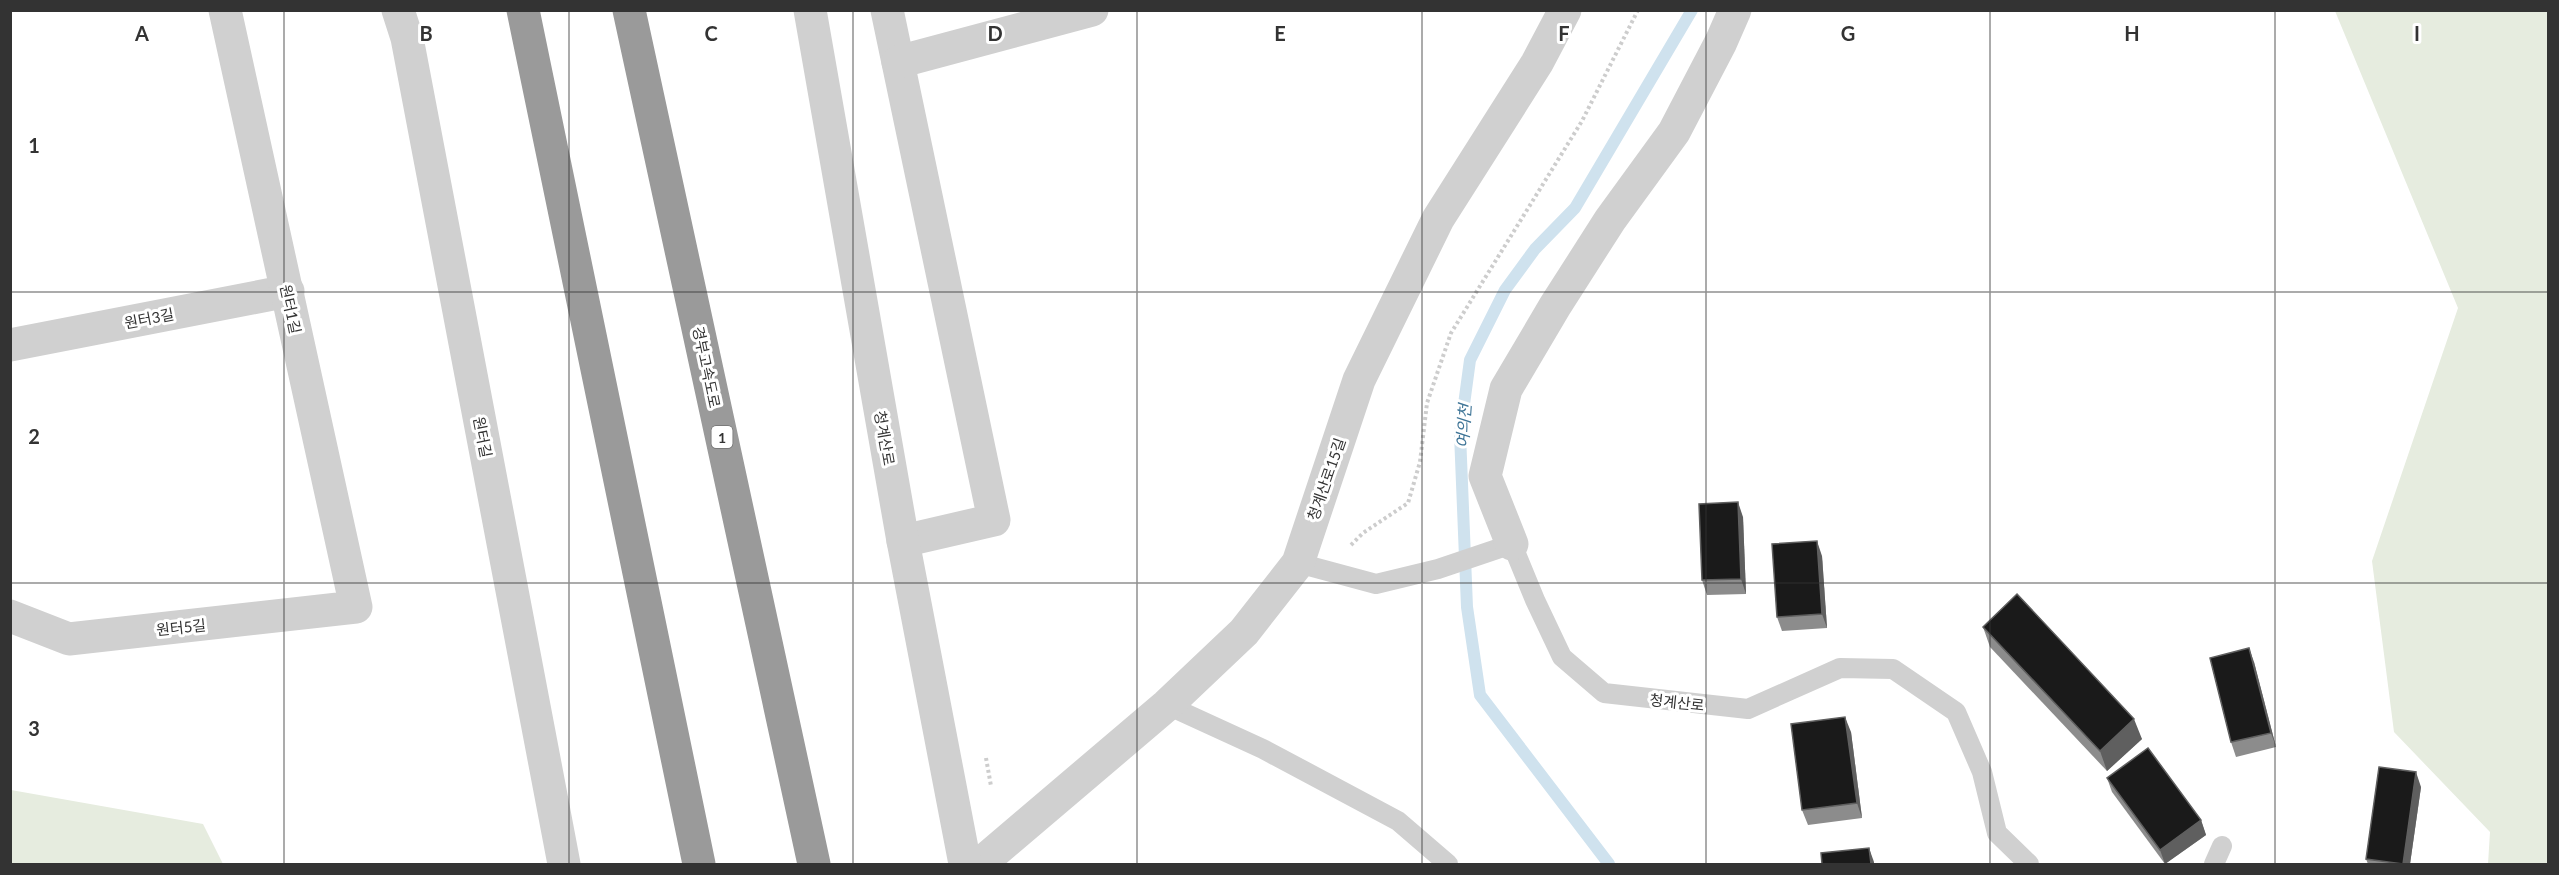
<svg xmlns="http://www.w3.org/2000/svg" width="2559" height="875" font-family="Lato,'Noto Sans KR',sans-serif">
<rect width="100%" height="100%" fill="#fff"/>
<!-- green -->
<g fill="#e6ecdf">
<path d="M 2335,11 L 2548,11 L 2548,864 L 2488,864 L 2490,832 L 2394,732 L 2372,561 L 2458,308 Z"/>
<path d="M 11,790 L 203,824 L 223,864 L 11,864 Z"/>
</g>
<g fill="none" stroke-linecap="round" stroke-linejoin="round">
<!-- stream -->
<path stroke="#cfe2ee" stroke-width="12" d="M 1609,864 L 1480,695 L 1467,607 L 1460,434 L 1470,360 L 1505,290 L 1535,249 L 1575,208 L 1692,10"/>
<!-- path -->
<g stroke="#cdcdcd" stroke-width="4" stroke-dasharray="3 3" stroke-linecap="butt">
<path d="M 1351,545 L 1363,533 L 1408,503 L 1420,462 L 1427,403 L 1451,333 L 1582,121 L 1638,10"/>
<path d="M 986,758 L 991,786"/>
</g>
<!-- service -->
<g stroke="#d0d0d0" stroke-width="20">
<path d="M 1298,563 L 1376,584 L 1438,569 L 1512,544 L 1535,600 L 1562,657 L 1604,693 L 1748,709 L 1840,668 L 1893,669 L 1956,712 L 1982,772 L 1997,833 L 2029,864"/>
<path d="M 1167,705 L 1263,749 L 1398,821 L 1448,864"/>
<path d="M 2214,864 L 2222,846"/>
</g>
<!-- minor -->
<g stroke="#d0d0d0" stroke-width="33">
<path d="M 398,10 L 407,38 L 564,864"/>
<path d="M 887,10 L 994,520 L 903,541"/>
<path d="M 898,62 L 1092,10"/>
<path d="M 10,345 L 288,291"/>
<path d="M 1512,544 L 1485,476 L 1506,389 L 1555,306 L 1610,220 L 1674,132 L 1721,42 L 1735,10"/>
<path d="M 10,616 L 69,639 L 356,607 L 225,10"/>
<path d="M 980,864 L 1167,705 L 1244,632 L 1298,563 L 1359,380 L 1438,219 L 1537,63 L 1565,10"/>
</g>
<!-- tertiary -->
<path stroke="#d0d0d0" stroke-width="33" d="M 810,10 L 903,541 L 965,864"/>
<!-- motorway -->
<g stroke="#9a9a9a" stroke-width="33">
<path d="M 523,10 L 699,864"/>
<path d="M 629,10 L 814,864"/>
</g>
</g>
<!-- wall -->
<g fill="#8c8c8c">
<path d="M 1743,517 L 1746,594 L 1707,595 L 1702,580 Z"/>
<path d="M 1822,556 L 1827,628 L 1782,631 L 1777,617 Z"/>
<path d="M 1983,627 L 2142,739 L 2107,771 L 1990,647 Z"/>
<path d="M 2254,662 L 2276,747 L 2236,757 L 2231,742 Z"/>
<path d="M 1851,732 L 1862,818 L 1808,825 L 1802,810 Z"/>
<path d="M 2107,778 L 2201,820 L 2206,835 L 2165,864 L 2112,792 Z"/>
<path d="M 2421,787 L 2410,864 L 2368,864 L 2366,859 Z"/>
</g>
<!-- shaded-wall -->
<g fill="#5f5f5f">
<path d="M 1738,502 L 1743,517 L 1746,594 L 1741,579 Z"/>
<path d="M 1817,541 L 1822,556 L 1827,628 L 1822,614 Z"/>
<path d="M 2249,648 L 2254,662 L 2276,747 L 2271,733 Z"/>
<path d="M 1845,717 L 1851,732 L 1862,818 L 1857,803 Z"/>
<path d="M 2134,719 L 2142,739 L 2107,771 L 2100,751 Z"/>
<path d="M 2416,772 L 2421,787 L 2410,864 L 2403,864 Z"/>
<path d="M 2201,820 L 2206,835 L 2165,864 L 2160,850 Z"/>
<path d="M 1869,848 L 1874,862 L 1874,864 L 1871,864 Z"/>
</g>
<!-- building -->
<g fill="#1a1a1a" stroke="#5f5f5f" stroke-width="1.5">
<path d="M 1738,502 L 1741,579 L 1702,580 L 1699,504 Z"/>
<path d="M 1817,541 L 1822,614 L 1777,617 L 1772,544 Z"/>
<path d="M 2017,594 L 2134,719 L 2100,751 L 1983,627 Z"/>
<path d="M 2249,648 L 2271,733 L 2231,742 L 2210,658 Z"/>
<path d="M 1845,717 L 1857,803 L 1802,810 L 1791,724 Z"/>
<path d="M 2148,748 L 2201,820 L 2160,850 L 2107,778 Z"/>
<path d="M 2379,767 L 2416,772 L 2403,864 L 2366,859 Z"/>
<path d="M 1869,848 L 1871,864 L 1822,864 L 1821,853 Z"/>
</g>
<!-- grid -->
<path fill="none" stroke="#333" stroke-width="1.5" stroke-opacity="0.55" d="M 284,10 L 284,864M 569,10 L 569,864M 853,10 L 853,864M 1137,10 L 1137,864M 1422,10 L 1422,864M 1706,10 L 1706,864M 1990,10 L 1990,864M 2275,10 L 2275,864M 10,292 L 2548,292M 10,583 L 2548,583"/>
<g text-anchor="middle" dominant-baseline="central" stroke-width="6" stroke-linejoin="round" paint-order="stroke">
<!-- shield labels -->
<rect fill="#fff" stroke="#707070" stroke-width="1.5" x="711.5" y="426" width="21" height="22" rx="4.5"/>
<g font-size="14" font-weight="bold" fill="#333">
<text x="722" y="437">1</text>
</g>
<!-- street labels -->
<g font-size="15" fill="#333" stroke="#fff">
<text transform="translate(291 309) rotate(78)">원터1길</text>
<text transform="translate(149 318) rotate(-11)">원터3길</text>
<text transform="translate(707 367) rotate(78)">경부고속도로</text>
<text transform="translate(483 437) rotate(79)">원터길</text>
<text transform="translate(885 438) rotate(80)">청계산로</text>
<text transform="translate(1326 479) rotate(-71)">청계산로15길</text>
<text transform="translate(181 627) rotate(-6)">원터5길</text>
<text transform="translate(1677 702) rotate(6)">청계산로</text>
</g>
<!-- water labels -->
<g font-size="16" font-style="italic" fill="#3f7597" stroke="#fff">
<text transform="translate(1463 426) rotate(-86)">여의천</text>
</g>
</g>
<g font-size="20" text-anchor="middle" font-weight="bold" fill="#333" stroke="#fff" stroke-width="6" stroke-linejoin="round" paint-order="stroke">
<text x="142" y="41">A</text>
<text x="426" y="41">B</text>
<text x="711" y="41">C</text>
<text x="995" y="41">D</text>
<text x="1280" y="41">E</text>
<text x="1564" y="41">F</text>
<text x="1848" y="41">G</text>
<text x="2132" y="41">H</text>
<text x="2417" y="41">I</text>
<text x="34" y="153">1</text>
<text x="34" y="444">2</text>
<text x="34" y="736">3</text>
</g>
<!-- border -->
<rect width="2559" height="875" fill="none" stroke="#333333" stroke-width="24"/>
</svg>
